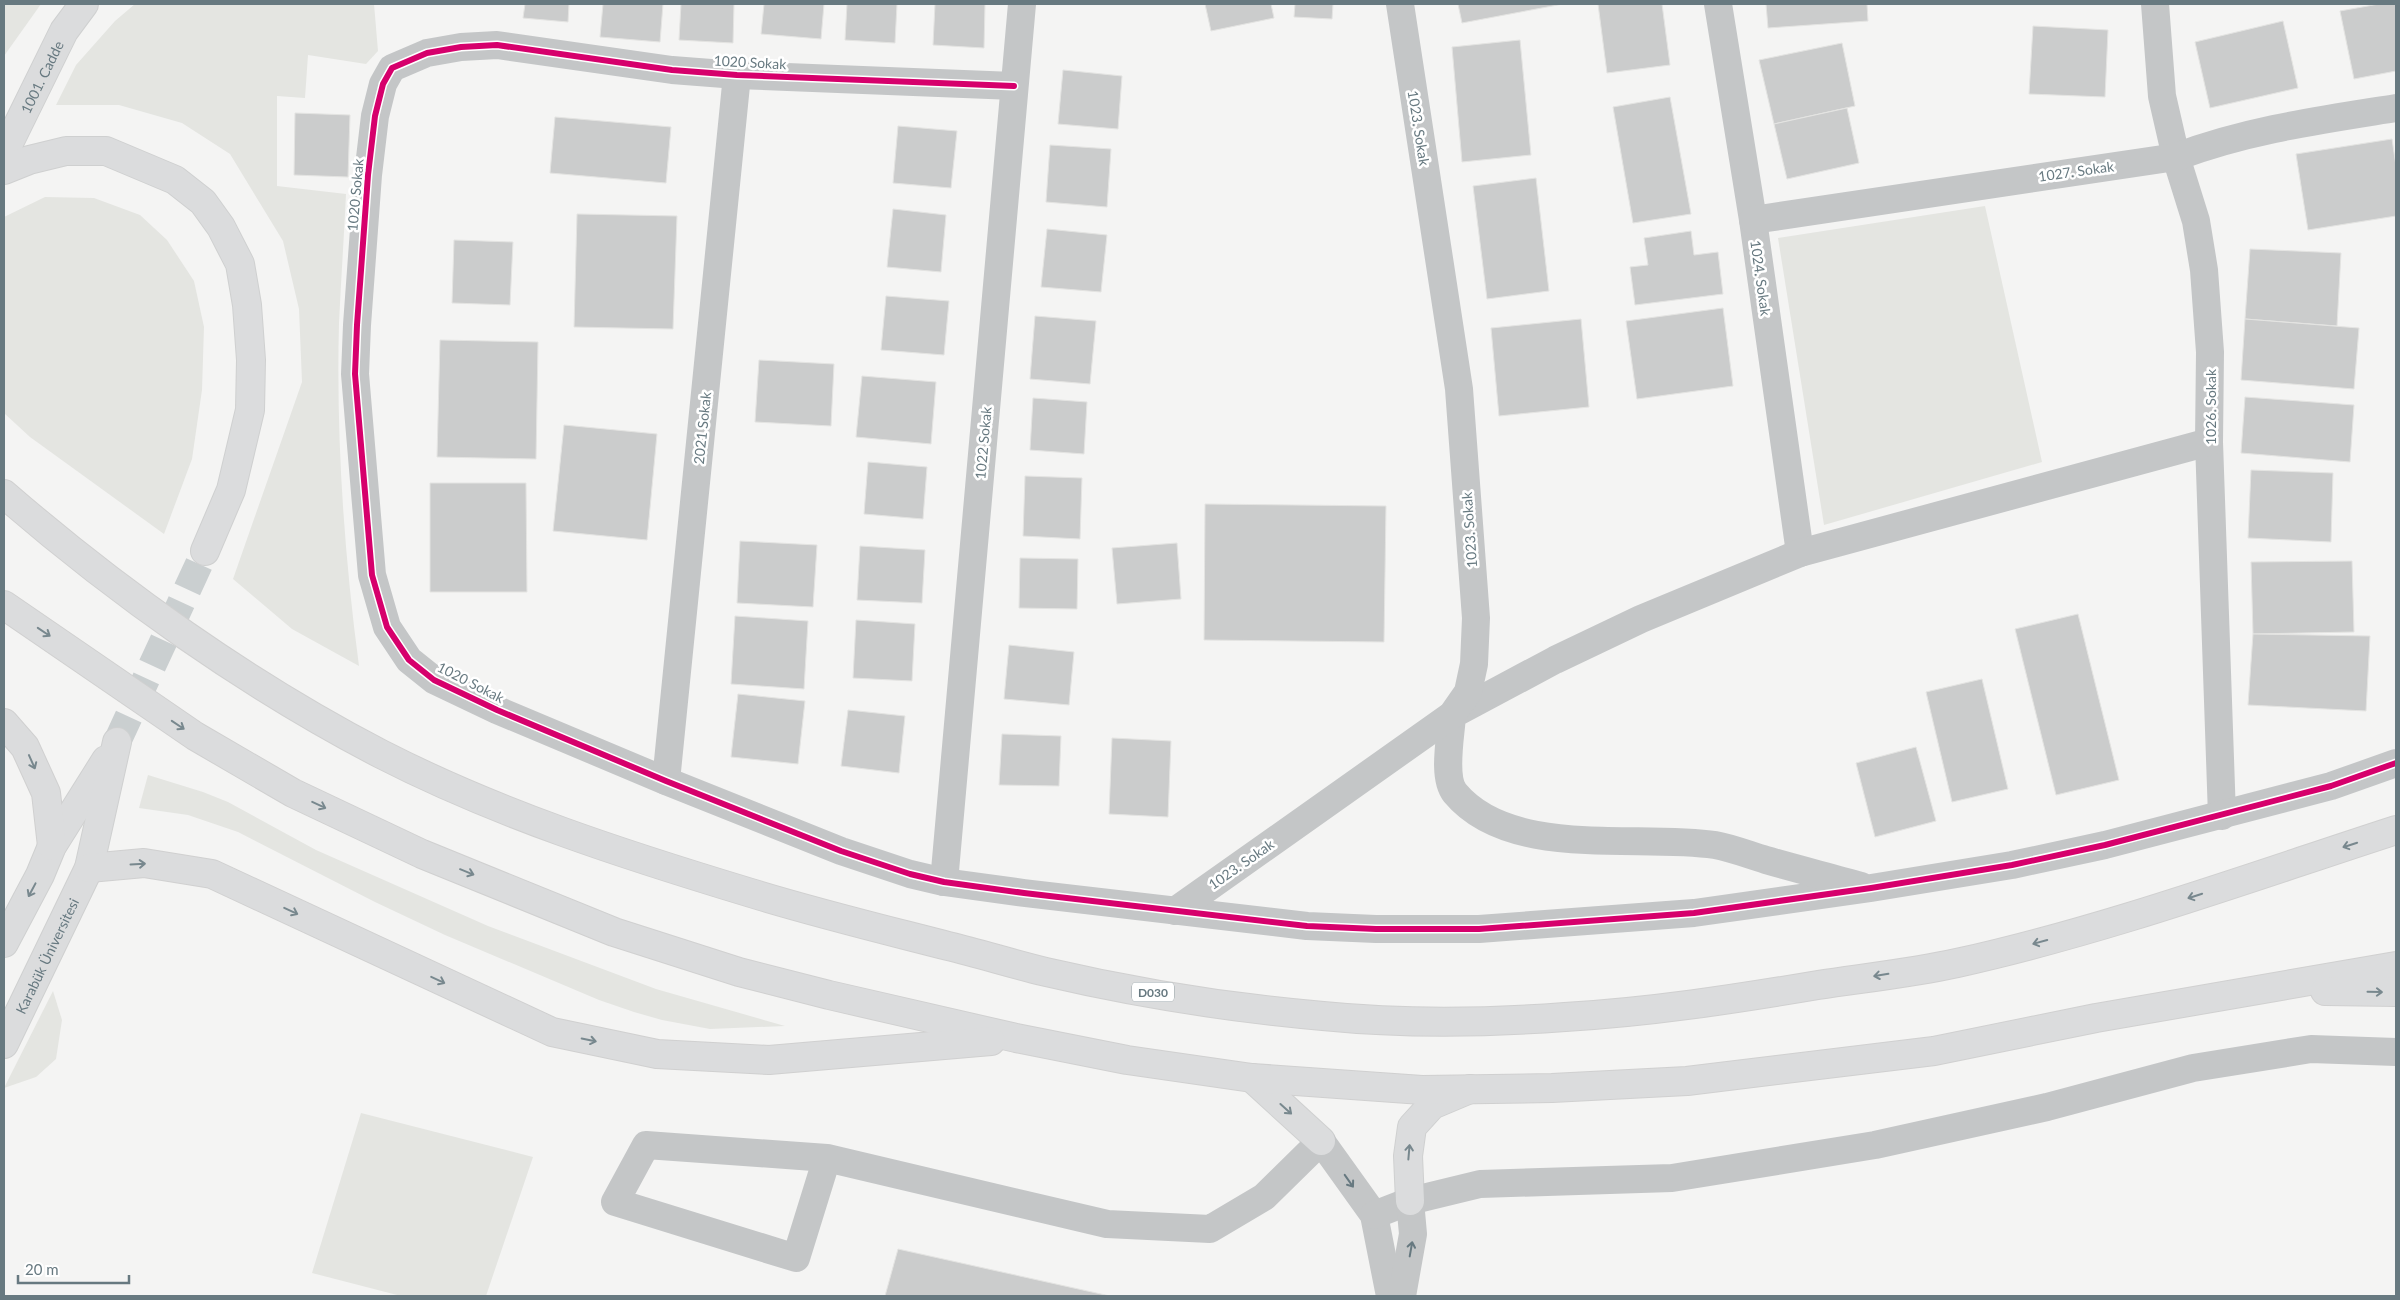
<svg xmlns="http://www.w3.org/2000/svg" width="2400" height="1300" font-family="Lato,sans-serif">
<rect width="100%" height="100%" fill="#f4f4f3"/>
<!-- green -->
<g fill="#e4e5e1">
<path d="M 4,4 L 41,4 L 4,56 Z"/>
<path d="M 135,4 L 374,4 L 378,51 L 366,64 L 308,55 L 305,98 L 277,96 L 277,186 L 346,194 C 344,237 341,280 339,323 C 336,436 344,554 359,666 L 292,629 L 233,579 L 302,382 L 299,309 L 283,241 L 230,154 L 182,123 L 119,105 L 56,105 L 76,65 L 115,21 Z"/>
<path d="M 45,197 L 94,198 L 140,215 L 167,240 L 194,281 L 204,327 L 202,390 L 192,459 L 164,534 L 30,437 L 4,413 L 4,217 Z"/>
<path d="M 1985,206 L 2042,462 L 1824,525 L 1778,238 Z"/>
<path d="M 148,775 L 203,792 L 228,802 L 316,850 L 488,926 L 656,989 L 785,1026 L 710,1029 L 662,1020 L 634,1012 L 599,1000 L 445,935 L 375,902 L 238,832 L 188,815 L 139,808 Z"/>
<path d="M 53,991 L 62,1020 L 56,1059 L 36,1077 L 4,1088 Z"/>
<path d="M 361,1113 L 533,1157 L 486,1296 L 401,1296 L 312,1273 Z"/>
</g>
<!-- building -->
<g fill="#cbcccc" stroke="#e4e4e2">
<path d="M 525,4 L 569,4 L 568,22 L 523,18 Z"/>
<path d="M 603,4 L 663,4 L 660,42 L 600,37 Z"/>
<path d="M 681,4 L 734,4 L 733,43 L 679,40 Z"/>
<path d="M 764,4 L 824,4 L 821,39 L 761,34 Z"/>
<path d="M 847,4 L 897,4 L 895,43 L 845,40 Z"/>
<path d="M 935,4 L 985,4 L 984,48 L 933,45 Z"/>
<path d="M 1205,4 L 1271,4 L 1274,18 L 1211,31 Z"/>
<path d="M 1295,4 L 1333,4 L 1332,19 L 1294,17 Z"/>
<path d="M 1458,4 L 1563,4 L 1462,23 Z"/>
<path d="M 1598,4 L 1662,4 L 1670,65 L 1607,73 Z"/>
<path d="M 1766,4 L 1867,4 L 1868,21 L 1768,28 Z"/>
<path d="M 2379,4 L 2396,4 L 2396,71 L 2354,79 L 2340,11 Z"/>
<path d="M 2283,21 L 2298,88 L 2210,108 L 2195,42 Z"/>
<path d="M 2033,26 L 2108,30 L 2105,97 L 2029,94 Z"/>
<path d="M 1520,40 L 1531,155 L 1462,162 L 1452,47 Z"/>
<path d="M 1842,43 L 1855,106 L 1774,124 L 1759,60 Z"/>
<path d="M 1063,70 L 1122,76 L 1118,129 L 1058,124 Z"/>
<path d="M 1670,97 L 1691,214 L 1633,223 L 1613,107 Z"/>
<path d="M 1847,108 L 1859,163 L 1787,179 L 1774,124 Z"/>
<path d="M 295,113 L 350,115 L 348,177 L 294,175 Z"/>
<path d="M 555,117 L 671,127 L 666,183 L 550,173 Z"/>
<path d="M 898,126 L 957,131 L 951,188 L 893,183 Z"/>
<path d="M 2392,139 L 2396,166 L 2396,216 L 2308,230 L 2296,154 Z"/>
<path d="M 1050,145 L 1111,149 L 1107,207 L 1046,202 Z"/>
<path d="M 1536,178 L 1549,291 L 1487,299 L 1473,186 Z"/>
<path d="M 893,209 L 946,215 L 941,272 L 887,267 Z"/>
<path d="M 577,214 L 677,216 L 673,329 L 574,327 Z"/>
<path d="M 1047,229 L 1107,235 L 1101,292 L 1041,287 Z"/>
<path d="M 1691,231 L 1694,255 L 1718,252 L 1723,294 L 1635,305 L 1630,267 L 1648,265 L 1644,238 Z"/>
<path d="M 454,240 L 513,242 L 510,305 L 452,303 Z"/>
<path d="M 2250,249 L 2341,253 L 2337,326 L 2245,319 Z"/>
<path d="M 886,296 L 949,301 L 944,355 L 881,350 Z"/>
<path d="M 1723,308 L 1733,386 L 1637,399 L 1626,321 Z"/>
<path d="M 1035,316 L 1096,321 L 1090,384 L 1030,379 Z"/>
<path d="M 1581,319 L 1589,407 L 1499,416 L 1491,328 Z"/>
<path d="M 2245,319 L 2359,328 L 2354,389 L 2241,380 Z"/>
<path d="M 440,340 L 538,342 L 536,459 L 437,457 Z"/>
<path d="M 759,360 L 834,364 L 831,426 L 755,422 Z"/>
<path d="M 862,376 L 936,382 L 931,444 L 856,437 Z"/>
<path d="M 2245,397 L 2354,405 L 2350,462 L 2241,453 Z"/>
<path d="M 1033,398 L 1087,402 L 1084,454 L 1030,450 Z"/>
<path d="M 564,425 L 657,434 L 647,540 L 553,531 Z"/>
<path d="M 868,462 L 927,467 L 923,519 L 864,514 Z"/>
<path d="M 2251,470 L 2333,473 L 2331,542 L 2248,538 Z"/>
<path d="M 1025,476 L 1082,478 L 1080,539 L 1023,536 Z"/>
<path d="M 430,483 L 526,483 L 527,592 L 430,592 Z"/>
<path d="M 1205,504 L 1386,506 L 1384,642 L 1204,640 Z"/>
<path d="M 740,541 L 817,545 L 813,607 L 737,603 Z"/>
<path d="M 1177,543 L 1181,599 L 1117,604 L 1112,548 Z"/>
<path d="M 860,546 L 925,550 L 922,603 L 857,600 Z"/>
<path d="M 1020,558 L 1078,559 L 1077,609 L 1019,608 Z"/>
<path d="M 2352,561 L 2354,632 L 2253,634 L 2251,562 Z"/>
<path d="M 2078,614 L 2119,780 L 2056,795 L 2015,629 Z"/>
<path d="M 735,616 L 808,621 L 804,689 L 731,684 Z"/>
<path d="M 856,620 L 915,624 L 912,681 L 853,678 Z"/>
<path d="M 2253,634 L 2370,636 L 2366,711 L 2248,705 Z"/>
<path d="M 1009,645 L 1074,652 L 1069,705 L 1004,699 Z"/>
<path d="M 1982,679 L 2008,789 L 1952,802 L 1926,692 Z"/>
<path d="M 738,694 L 805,701 L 798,764 L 731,757 Z"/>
<path d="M 848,710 L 905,716 L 899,773 L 841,766 Z"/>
<path d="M 1002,734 L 1061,736 L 1059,786 L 999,785 Z"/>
<path d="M 1112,738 L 1171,741 L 1168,817 L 1109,814 Z"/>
<path d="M 1916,747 L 1936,821 L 1875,837 L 1856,763 Z"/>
<path d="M 898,1249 L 1110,1296 L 885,1296 Z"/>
</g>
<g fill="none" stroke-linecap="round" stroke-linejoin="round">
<!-- major-tunnel -->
<path stroke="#cacfd0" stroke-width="28" stroke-dasharray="28 14" stroke-linecap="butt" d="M 117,742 L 205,551"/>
<defs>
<g id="major">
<path id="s1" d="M 4,153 L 64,31 L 84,4"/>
<path d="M 4,170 L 29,160 L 66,151 L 106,151 L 175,180 L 203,202 L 221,227 L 240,264 L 247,305 L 251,360 L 250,410 L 231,490 L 205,551"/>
<path d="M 4,943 L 40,875 L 52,846 L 106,760"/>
<path id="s2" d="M 4,1044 L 89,868 L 117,742"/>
<path d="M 1252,1078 L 1321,1141"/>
<path d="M 1410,1201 L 1408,1156 L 1412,1127 L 1432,1105 L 1470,1089"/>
</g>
<g id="highway">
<path d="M 4,494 C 117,592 248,685 381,754 C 498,814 625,855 751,893 C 816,913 882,929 948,946 C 981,954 1013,964 1046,972 C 1136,993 1232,1008 1323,1016 C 1403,1024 1485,1023 1565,1017 C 1650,1012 1735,999 1818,985 C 1864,978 1912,973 1957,963 C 2106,930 2251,877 2396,830"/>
<path d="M 4,605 L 195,736 L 293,793 L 422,854 L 614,932 L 739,972 L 829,995 L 1016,1038 L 1127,1060 L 1252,1078 L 1422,1090 L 1552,1088 L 1687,1081 L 1934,1051 L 2096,1018 L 2396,966"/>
<path d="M 4,723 L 25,747 L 46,793 L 52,846"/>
<path d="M 89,868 L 144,863 L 212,874 L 552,1032 L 657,1054 L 769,1060 L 991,1041"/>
<path d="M 2325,991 L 2396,992"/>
</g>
</defs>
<!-- major casing -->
<use href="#major" stroke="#cfd0d0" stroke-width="30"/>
<!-- highway casing -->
<use href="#highway" stroke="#d0d0d0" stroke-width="30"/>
<!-- minor -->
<g stroke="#c4c6c7" stroke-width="28">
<path d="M 1718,4 L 1753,220 L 1800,553"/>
<path d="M 2155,4 L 2162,96 L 2176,157 L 2196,221 L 2204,270 L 2210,352 L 2209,442 L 2222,816"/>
<path d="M 1014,86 L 737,75 L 672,70 L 497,45 L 461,47 L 427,53 L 392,68 L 383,84 L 375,116 L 368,175 L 357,325 L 355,374 L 372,575 L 387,627 L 409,660 L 434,680 L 497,710 L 666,781 L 841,851 L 910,874 L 944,882 L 1024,893 L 1307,926 L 1376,929 L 1479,929 L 1694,913 L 1871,888 L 2012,865 L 2105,845 L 2331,786 L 2396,763"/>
<path d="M 1753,220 L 2176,157 C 2247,130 2321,120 2396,108"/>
<path d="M 666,781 L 737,75"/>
<path d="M 944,882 L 1022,4"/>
<path d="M 1861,886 C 1829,877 1797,869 1766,860 C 1749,855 1732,848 1715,845 C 1639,833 1511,860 1455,793 C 1442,777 1451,736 1452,715 L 1555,660 L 1641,619 L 1800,553 L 2209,442"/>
<path d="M 1175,911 L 1452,715 L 1468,692 L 1474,664 L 1476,618 L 1459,389 L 1400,4"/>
<path d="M 827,1158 L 796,1258 L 615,1202 L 646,1145 L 827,1158 L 1107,1224 L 1210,1229 L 1264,1197 L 1321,1141 L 1374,1215 L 1390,1296"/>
<path d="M 1374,1215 L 1410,1201 L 1480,1184 L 1672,1178 L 1875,1145 L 2047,1107 L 2193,1068 L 2311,1049 L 2396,1052"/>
<path d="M 1402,1296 L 1413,1234 L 1410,1201"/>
</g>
<!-- major -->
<use href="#major" stroke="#dbdcdd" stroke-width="28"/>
<!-- highway -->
<use href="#highway" stroke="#dbdcdd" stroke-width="28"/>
<defs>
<path id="cycleway" d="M 1014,86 L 737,75 L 672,70 L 497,45 L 461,47 L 427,53 L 392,68 L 383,84 L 375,116 L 368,175 L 357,325 L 355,374 L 372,575 L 387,627 L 409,660 L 434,680 L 497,710 L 666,781 L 841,851 L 910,874 L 944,882 L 1024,893 L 1307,926 L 1376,929 L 1479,929 L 1694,913 L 1871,888 L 2012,865 L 2105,845 L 2331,786 L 2396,763"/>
</defs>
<!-- cycleway casing -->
<use href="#cycleway" stroke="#fff" stroke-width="9"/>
<!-- cycleway -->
<use href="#cycleway" stroke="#d6006c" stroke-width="6"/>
</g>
<!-- one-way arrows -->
<defs><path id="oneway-shaft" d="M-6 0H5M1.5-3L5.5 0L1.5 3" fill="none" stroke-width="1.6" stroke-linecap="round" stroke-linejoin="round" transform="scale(1.25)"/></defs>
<g stroke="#78888e">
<use href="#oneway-shaft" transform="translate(44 632) rotate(34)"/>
<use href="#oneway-shaft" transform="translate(178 725) rotate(34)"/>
<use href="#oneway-shaft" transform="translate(32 762) rotate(66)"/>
<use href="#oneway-shaft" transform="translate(319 805) rotate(25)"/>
<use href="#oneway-shaft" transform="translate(2350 845) rotate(162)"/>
<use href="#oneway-shaft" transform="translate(138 864) rotate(-3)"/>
<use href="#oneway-shaft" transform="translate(467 872) rotate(22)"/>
<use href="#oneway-shaft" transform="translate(32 890) rotate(118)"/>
<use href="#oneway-shaft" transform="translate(2195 896) rotate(162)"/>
<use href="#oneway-shaft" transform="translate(291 911) rotate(25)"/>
<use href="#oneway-shaft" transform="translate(2040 942) rotate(165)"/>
<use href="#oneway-shaft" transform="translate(1881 975) rotate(171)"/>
<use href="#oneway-shaft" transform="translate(438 980) rotate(25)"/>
<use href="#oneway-shaft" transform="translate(2375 992) rotate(1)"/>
<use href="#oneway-shaft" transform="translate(589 1040) rotate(12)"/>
<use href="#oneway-shaft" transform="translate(1286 1109) rotate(42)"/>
<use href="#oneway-shaft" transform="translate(1409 1152) rotate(-85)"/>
</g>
<g stroke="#677980">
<use href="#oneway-shaft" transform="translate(1349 1181) rotate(55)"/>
<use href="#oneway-shaft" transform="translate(1411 1249) rotate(-80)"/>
</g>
<g text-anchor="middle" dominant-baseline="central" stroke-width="5" stroke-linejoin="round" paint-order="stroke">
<!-- shield labels -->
<rect fill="#fff" stroke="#95a1a6" stroke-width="1" x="1132" y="982.5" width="42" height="19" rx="4"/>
<g font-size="12" font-weight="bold" fill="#677980">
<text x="1153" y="992">D030</text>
</g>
<!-- street labels -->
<g font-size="14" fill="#677980" stroke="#fff">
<text transform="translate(750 62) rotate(3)">1020 Sokak</text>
<text stroke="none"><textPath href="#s1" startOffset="85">1001. Cadde</textPath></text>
<text transform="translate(1419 128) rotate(81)">1023. Sokak</text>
<text transform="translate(2076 171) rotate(-8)">1027. Sokak</text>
<text transform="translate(355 195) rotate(-85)">1020 Sokak</text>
<text transform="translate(1761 278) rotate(82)">1024. Sokak</text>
<text transform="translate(2210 407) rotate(-90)">1026. Sokak</text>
<text transform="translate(702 428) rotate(-84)">2021 Sokak</text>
<text transform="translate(983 443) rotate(-85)">1022 Sokak</text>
<text transform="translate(1469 530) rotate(-94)">1023. Sokak</text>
<text transform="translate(471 682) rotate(27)">1020 Sokak</text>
<text transform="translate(1241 864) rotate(-35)">1023. Sokak</text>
<text stroke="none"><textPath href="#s2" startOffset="98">Karabük Üniversitesi</textPath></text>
</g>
</g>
<!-- border -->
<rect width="2400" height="1300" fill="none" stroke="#677980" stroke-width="10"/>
<!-- scale -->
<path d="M18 1275v8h111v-8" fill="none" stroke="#677980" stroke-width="2.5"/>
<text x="25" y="1275" font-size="15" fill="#677980" stroke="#ffffff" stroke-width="4" paint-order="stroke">20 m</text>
</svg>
